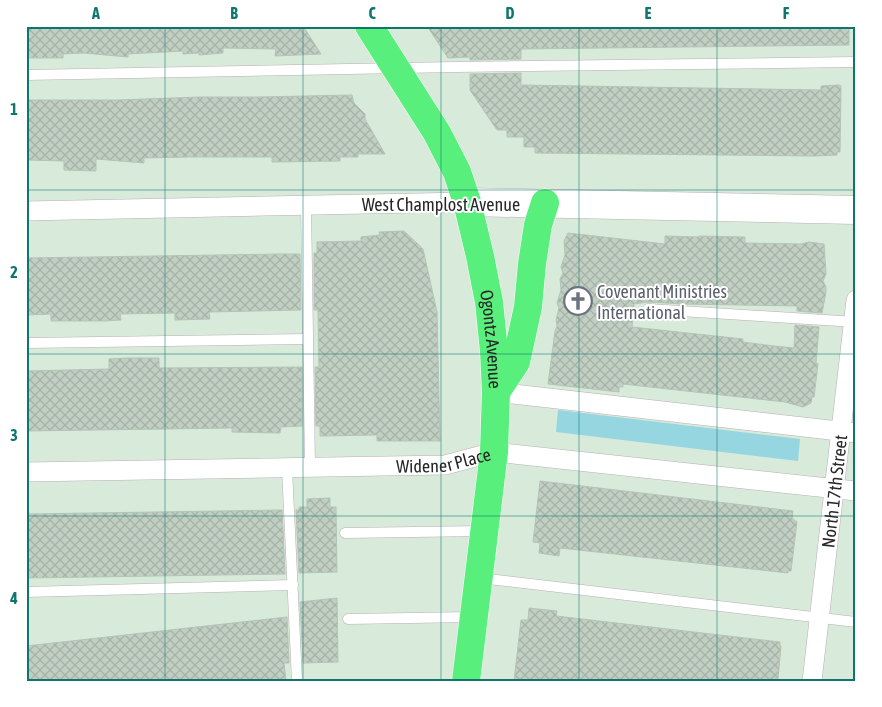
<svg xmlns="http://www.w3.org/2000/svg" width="882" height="707" font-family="'Asap Condensed',sans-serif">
<defs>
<pattern id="building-cross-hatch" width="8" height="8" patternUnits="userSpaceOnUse" patternTransform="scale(1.25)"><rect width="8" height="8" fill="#c1cfc3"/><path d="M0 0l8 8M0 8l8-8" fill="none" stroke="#a6b2a8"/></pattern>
</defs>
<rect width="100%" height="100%" fill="#d8ead9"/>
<!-- grass -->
<path fill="#95d6e1" d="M 558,410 L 800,439 L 798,461 L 556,432 Z"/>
<!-- building -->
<g fill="url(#building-cross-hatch)" stroke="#b3c5b5">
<path d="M 26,26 L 303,26 L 321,54 L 275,56 L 276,49 L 223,48 L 223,53 L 199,55 L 199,53 L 183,54 L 183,51 L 128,54 L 128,57 L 83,53 L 63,54 L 63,58 L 26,58 Z"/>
<path d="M 427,26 L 849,26 L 849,45 L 521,49 L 521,59 L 470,60 L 470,57 L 448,58 Z"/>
<path d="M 521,73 L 521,85 L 821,90 L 821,86 L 839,85 L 841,86 L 840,152 L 837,152 L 837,155 L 814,156 L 535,153 L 535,147 L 524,147 L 524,137 L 507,137 L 507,130 L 497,130 L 470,90 L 470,74 Z"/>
<path d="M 352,95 L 354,103 L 365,114 L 365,119 L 385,154 L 358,154 L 358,157 L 340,157 L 340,161 L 272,162 L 272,157 L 188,157 L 144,158 L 144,163 L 96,159 L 96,171 L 64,170 L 64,161 L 26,160 L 26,100 L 118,100 L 200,97 L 259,97 Z"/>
<path d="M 404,231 L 423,249 L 437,312 L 440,441 L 377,441 L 377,435 L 320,436 L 320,426 L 316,426 L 315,367 L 319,367 L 318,310 L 314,310 L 314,253 L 317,253 L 317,242 L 361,241 L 361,237 L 380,235 L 379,232 Z"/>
<path d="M 568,233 L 665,244 L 665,236 L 699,237 L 699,236 L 745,237 L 745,243 L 801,244 L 809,242 L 824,244 L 826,274 L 823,281 L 826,287 L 826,292 L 822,313 L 797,311 L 797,306 L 682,304 L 648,302 L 634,304 L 632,327 L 743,339 L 743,342 L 774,346 L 794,348 L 795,325 L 819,327 L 816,363 L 818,364 L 814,397 L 812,397 L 811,403 L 803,407 L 785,402 L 623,384 L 623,387 L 619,387 L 619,392 L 548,384 L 555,331 L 557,326 L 556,320 L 559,308 L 557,303 L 561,290 L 560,279 L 563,273 L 561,267 L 565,255 L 564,241 Z"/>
<path d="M 280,254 L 300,254 L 301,310 L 209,312 L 210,319 L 175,320 L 175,313 L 120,314 L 121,320 L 104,321 L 51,321 L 51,314 L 26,315 L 26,258 Z"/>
<path d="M 126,358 L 159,358 L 159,368 L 302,367 L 302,426 L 281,427 L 280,433 L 232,432 L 232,428 L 26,431 L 27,371 L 109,369 L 109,359 Z"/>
<path d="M 540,481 L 793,511 L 792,518 L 797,522 L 791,571 L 788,571 L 788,573 L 560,548 L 559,556 L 539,553 L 540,543 L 533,542 Z"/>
<path d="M 330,498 L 330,507 L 336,507 L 337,572 L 299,573 L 296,510 L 299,510 L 299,507 L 307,507 L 307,499 Z"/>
<path d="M 282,510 L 285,574 L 26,578 L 26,514 Z"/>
<path d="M 337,598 L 338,662 L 303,663 L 300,602 Z"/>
<path d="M 529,608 L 557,611 L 556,616 L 780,642 L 780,646 L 781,646 L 778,679 L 777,681 L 514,681 L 521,620 L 528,620 Z"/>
<path d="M 287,617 L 289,663 L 284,663 L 286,681 L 26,681 L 26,646 Z"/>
</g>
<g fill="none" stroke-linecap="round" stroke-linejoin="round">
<defs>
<g id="lane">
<path d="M 26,75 L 456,67 L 856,62"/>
<path d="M 306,205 L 310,467"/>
<path d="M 648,309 L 856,322"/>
<path d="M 26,343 L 307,339"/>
<path d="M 287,468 L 297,681"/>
<path d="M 345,533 L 483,531"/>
<path d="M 480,578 L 856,622"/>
<path d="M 26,592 L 293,585"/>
<path d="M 348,619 L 472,617"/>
</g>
<g id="street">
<path d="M 26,211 L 467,202"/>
<path d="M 496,392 L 856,433"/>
<path id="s1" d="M 26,472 L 445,465 L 494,452 L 856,491"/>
<path id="s2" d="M 812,681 L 856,300"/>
</g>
<path id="secondary" d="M 467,202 L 856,210"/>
<g id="primary">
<path id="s3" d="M 369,26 L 437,133 L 457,172 L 467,202 L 480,256 L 489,302 L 494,351 L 496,392 L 494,452 L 466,681"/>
<path d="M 496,392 L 516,362 L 528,307 L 532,264 L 538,225 L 545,203"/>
</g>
</defs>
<!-- lane casing -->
<use href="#lane" stroke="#bcadb7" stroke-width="11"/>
<!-- street casing -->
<use href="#street" stroke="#bcadb7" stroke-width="20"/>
<!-- secondary casing -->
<use href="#secondary" stroke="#bcadb7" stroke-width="29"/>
<!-- primary casing -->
<use href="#primary" stroke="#fff" stroke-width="29"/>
<!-- lane -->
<use href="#lane" stroke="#fff" stroke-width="10"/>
<!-- street -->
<use href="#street" stroke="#fff" stroke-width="19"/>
<!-- secondary -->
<use href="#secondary" stroke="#fff" stroke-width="28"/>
<!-- primary -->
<use href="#primary" stroke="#59ef7d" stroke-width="28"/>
</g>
<!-- grid -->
<path fill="none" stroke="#0f766e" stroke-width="1" stroke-opacity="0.55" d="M 165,26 L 165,681M 303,26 L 303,681M 441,26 L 441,681M 579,26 L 579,681M 717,26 L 717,681M 26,190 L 856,190M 26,354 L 856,354M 26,516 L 856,516"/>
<!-- icons -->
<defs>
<symbol id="church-ring" viewBox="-11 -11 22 22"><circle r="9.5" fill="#fff" stroke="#6b7280" stroke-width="1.5"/><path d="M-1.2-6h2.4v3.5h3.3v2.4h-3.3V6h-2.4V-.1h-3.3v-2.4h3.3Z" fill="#6b7280"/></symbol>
</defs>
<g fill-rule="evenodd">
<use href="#church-ring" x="562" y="285" width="32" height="32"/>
</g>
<g text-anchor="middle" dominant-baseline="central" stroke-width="4" stroke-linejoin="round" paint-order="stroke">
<!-- street labels -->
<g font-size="18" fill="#272727" stroke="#fff">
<text x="441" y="204">West Champlost Avenue</text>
<text stroke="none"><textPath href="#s3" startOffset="342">Ogontz Avenue</textPath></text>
<text stroke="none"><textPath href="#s1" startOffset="418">Widener Place</textPath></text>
<text stroke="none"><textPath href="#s2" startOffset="191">North 17th Street</textPath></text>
</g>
<!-- worship labels -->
<g font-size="18" fill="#5b616d" stroke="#fff" text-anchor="start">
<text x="597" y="291">Covenant Ministries<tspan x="597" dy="21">International</tspan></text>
</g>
</g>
<!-- border -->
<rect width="882" height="707" fill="none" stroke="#ffffff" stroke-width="55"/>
<rect x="28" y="28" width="826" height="652" fill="none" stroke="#0f766e" stroke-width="2"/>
<g font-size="16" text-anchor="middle" font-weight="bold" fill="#0f766e">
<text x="96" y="19">A</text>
<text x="234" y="19">B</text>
<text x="372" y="19">C</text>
<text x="510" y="19">D</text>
<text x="648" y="19">E</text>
<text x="786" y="19">F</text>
<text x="14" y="115">1</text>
<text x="14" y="278">2</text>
<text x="14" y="441">3</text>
<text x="14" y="604">4</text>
</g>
</svg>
